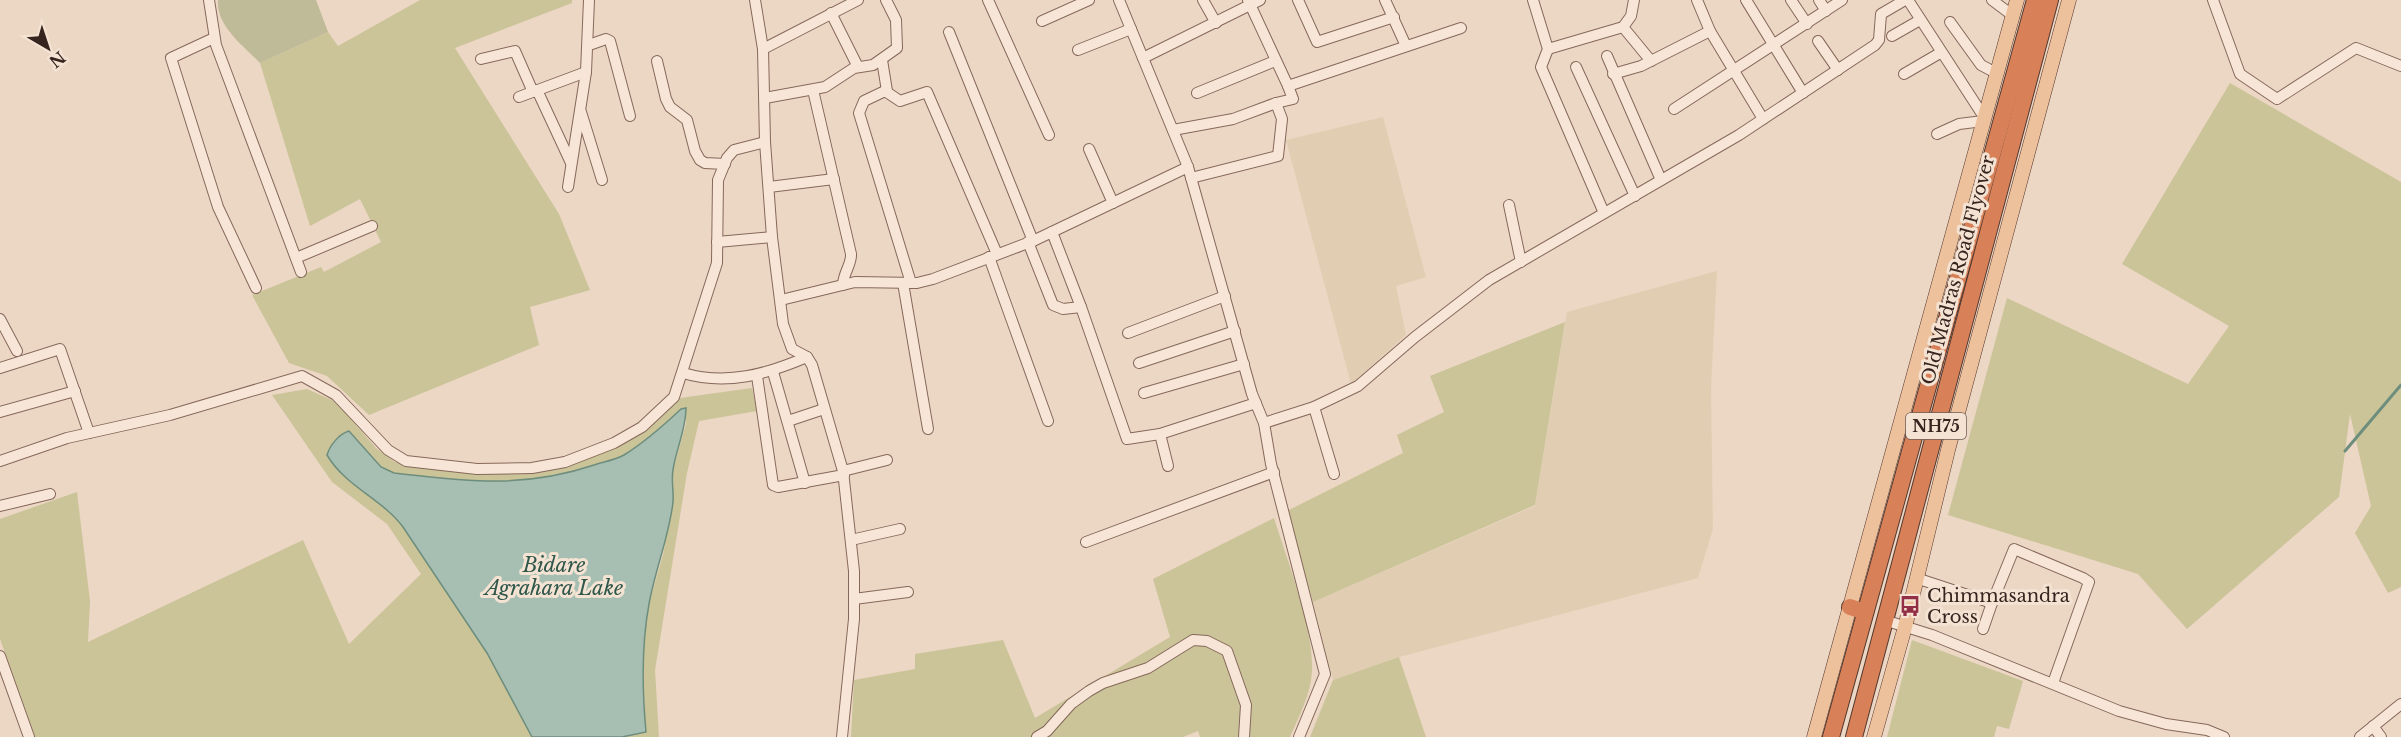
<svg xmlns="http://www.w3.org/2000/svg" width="2401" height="737" font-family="'Libre Baskerville',serif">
<rect width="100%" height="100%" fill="#ecd6c4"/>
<!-- farmland -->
<g fill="#e1ceb2">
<path d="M 1383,117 L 1426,277 L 1396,286 L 1406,335 L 1351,384 L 1286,140 Z"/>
<path d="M 1717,271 L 1711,388 L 1713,529 L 1698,578 L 1399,657 L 1333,680 L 1313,602 L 1535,506 L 1567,312 Z"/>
</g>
<!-- green -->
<g fill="#cac498">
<path d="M 420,0 L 572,0 L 572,3 L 455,48 L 559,214 L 590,290 L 530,307 L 539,345 L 369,415 L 327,376 L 289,363 L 252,295 L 321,267 L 324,272 L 381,242 L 360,199 L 310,226 L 260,63 L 328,32 L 338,46 Z"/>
<path d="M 2230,83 L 2401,182 L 2401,587 L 2388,593 L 2355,533 L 2371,506 L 2350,414 L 2339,497 L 2187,629 L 2138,574 L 1948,515 L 2007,298 L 2188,384 L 2229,326 L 2122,264 Z"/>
<path d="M 1565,322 L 1535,505 L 1313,602 L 1287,511 L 1403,453 L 1397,435 L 1444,412 L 1430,376 Z"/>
<path d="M 752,388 L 757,411 L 699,421 L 687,473 L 655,670 L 659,737 L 622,737 L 645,732 L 643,652 L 649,603 L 663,555 L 673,501 L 673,470 L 686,424 L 686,408 L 681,409 C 662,425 645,443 624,455 C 615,460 603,462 594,466 C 523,489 466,481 394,473 L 381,467 L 349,431 L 359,489 L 392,512 L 403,527 L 487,653 L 532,737 L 35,737 L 0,639 L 0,519 L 77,492 L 90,601 L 88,642 L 303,540 L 349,644 L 421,574 L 387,524 L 332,482 L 272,395 L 307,389 L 336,402 L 376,448 L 395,462 L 480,473 L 616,447 L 643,433 L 680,398 Z"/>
<path d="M 1274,518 C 1287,560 1314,628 1312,671 C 1311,694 1299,716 1290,737 L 1200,737 L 1198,731 L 1183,737 L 851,737 L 854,680 L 915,669 L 915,654 L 1003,640 L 1035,718 L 1170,637 L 1153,579 Z"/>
<path d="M 1912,640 L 2023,681 L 2009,729 L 1997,726 L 1994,737 L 1887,737 Z"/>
<path d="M 1399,657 L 1426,737 L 1310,737 L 1333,680 Z"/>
</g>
<!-- cemetery -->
<path fill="#bfba97" d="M 218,0 L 316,0 L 328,32 L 260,63 C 244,46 216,26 218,0 Z"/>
<!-- water -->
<path fill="#a6bfb2" stroke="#6d8d7d" stroke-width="1.5" d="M 686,408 C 686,430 676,449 673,470 C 671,481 674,492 673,502 C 669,537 655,570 649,604 C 641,647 642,689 646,732 L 622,737 L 532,737 L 487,653 L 403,527 C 382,499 345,486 327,455 C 330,445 339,434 349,431 L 381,467 L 394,473 C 466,481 523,489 594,465 C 603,462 615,460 624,455 C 645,442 663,426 681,409 Z"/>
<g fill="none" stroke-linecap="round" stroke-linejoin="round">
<!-- stream -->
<path stroke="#6d8d7d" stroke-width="3" d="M 2345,451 L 2401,385"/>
<defs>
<g id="minor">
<path d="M 209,0 L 216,45 L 301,272"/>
<path d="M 755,0 L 763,49 L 765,142 L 772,237 L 783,324 L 792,349 L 807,357 L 812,365 L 843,471 L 854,571 L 854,619 L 842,737"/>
<path d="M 988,0 L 1049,135"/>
<path d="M 1119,0 L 1188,167 L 1252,394 L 1264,423 L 1271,464 L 1325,674 L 1299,737"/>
<path d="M 1203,0 L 1216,23"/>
<path d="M 1248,0 L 1288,86 L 1461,28"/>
<path d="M 1298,0 L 1317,42 L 1394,17"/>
<path d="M 1385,0 L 1406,46"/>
<path d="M 1533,0 L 1548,49 L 1541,67 L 1604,213"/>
<path d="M 1697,0 L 1710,31"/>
<path d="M 1746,0 L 1803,93"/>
<path d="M 1791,0 L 1807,24"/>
<path d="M 1819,0 L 1826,11"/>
<path d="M 1908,0 L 1984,117"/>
<path d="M 1992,0 L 2012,15"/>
<path d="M 2213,0 L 2240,74 L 2277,99 L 2356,48 L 2401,66"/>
<path d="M 831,13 L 858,67"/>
<path d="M 1042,21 L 1089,0"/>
<path d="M 1950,22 L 1981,65 L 1996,73"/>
<path d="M 1623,27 L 1651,61"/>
<path d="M 949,32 L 1033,241"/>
<path d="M 1892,36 L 1920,20"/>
<path d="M 214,38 L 171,58 L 218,207 L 256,288"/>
<path d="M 1818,41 L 1838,70"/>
<path d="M 589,45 L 606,39 L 610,41 L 630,116"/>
<path d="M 763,49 L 858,0"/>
<path d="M 1548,49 L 1623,27 L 1631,16 L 1634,0"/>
<path d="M 1078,50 L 1131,29"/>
<path d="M 1607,56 L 1661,180"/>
<path d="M 1143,58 L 1260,0"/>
<path d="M 481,59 L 515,51 L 533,92"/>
<path d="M 882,60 L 887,91"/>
<path d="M 657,61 L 666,99 L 670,107 L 687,120 L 695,151 L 700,160 L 705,163 L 725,164"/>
<path d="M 1576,67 L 1635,196"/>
<path d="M 1613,74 L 1641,66 L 1710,31 L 1763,119"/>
<path d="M 1904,74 L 1940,53"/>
<path d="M 537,90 L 571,163"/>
<path d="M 813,90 L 851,254 C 852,264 843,273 843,285"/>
<path d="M 1197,93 L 1275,61"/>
<path d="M 519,97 L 586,72"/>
<path d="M 765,98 L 825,87 L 854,68 L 873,65 L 897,48 L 896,20 L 886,0"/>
<path d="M 1674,109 L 1842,0"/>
<path d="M 581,112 L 602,180"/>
<path d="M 1173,130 L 1233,119 L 1276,103"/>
<path d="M 1937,134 L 1959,124 L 1983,121"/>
<path d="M 1089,149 L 1113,203"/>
<path d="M 1191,178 L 1278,156 L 1282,119 L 1276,103 L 1293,99 L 1288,86"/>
<path d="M 568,187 L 586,72 L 589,0"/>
<path d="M 769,187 L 834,179"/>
<path d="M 1509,205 L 1521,262"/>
<path d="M 1052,232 L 1081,307 L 1127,439 L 1160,434 L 1256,403"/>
<path d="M 717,242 L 772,237"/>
<path d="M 1028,242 L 1053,305 L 1063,309 L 1081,307"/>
<path d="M 989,257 L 1048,421"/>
<path d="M 296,258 L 372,226"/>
<path d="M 903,283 L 928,429"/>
<path d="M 911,283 L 859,113 L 864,101 L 885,91 L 900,101 L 927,92 L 997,254"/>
<path d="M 781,300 L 855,282 L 917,283 L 933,279 L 1033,241 L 1188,167"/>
<path d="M 0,319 L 17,351"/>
<path d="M 1128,333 L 1225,296"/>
<path d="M 1139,363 L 1235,331"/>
<path d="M 0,368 L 60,349 L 89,433"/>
<path d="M 773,372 L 805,483"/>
<path d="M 683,373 C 727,386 767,374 807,357"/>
<path d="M 757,376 L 773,485 L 778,487 L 844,475"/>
<path d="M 1144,393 L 1244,364"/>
<path d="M 1314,407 L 1334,474"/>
<path d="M 0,412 L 75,391"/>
<path d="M 788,421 L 824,409"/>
<path d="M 1264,423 L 1314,407 L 1358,386 L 1415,337 L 1489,280 L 1739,135 L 1875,45 L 1879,40 L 1881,14 L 1905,0"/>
<path d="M 1160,434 L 1168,466"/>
<path d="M 0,461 L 67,438 L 170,415 L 302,376 L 336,395 L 388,450 L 406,461 L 477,469 L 532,468 L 565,462 L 614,443 L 642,427 L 674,397 L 717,263 L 718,180 L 727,158 L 734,150 L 765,142"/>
<path d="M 843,471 L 887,460"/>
<path d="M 0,506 L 50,494"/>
<path d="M 851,540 L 900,529"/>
<path d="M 1086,542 L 1274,472"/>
<path d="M 1916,578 L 1992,603 L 2014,549 L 2083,578 L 2089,582 L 2053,683"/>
<path d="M 854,599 L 908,592"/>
<path d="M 1884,620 L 1932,635 L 2119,711 L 2166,724 L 2207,730 L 2224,737"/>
<path d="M 1983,629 L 1992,603"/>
<path d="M 0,656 L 29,737"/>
<path d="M 2373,726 L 2381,737"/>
<path d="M 1037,737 L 1047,731 L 1071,704 L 1089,691 L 1103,683 L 1148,668 L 1193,640 L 1207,641 L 1227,651 L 1246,705 L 1244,737"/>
<path d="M 2360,737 L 2401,704"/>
</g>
<g id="major">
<path d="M 1814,737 L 2017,0"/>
<path d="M 1874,737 L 1905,627 L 1948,450 L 2069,0"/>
</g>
<g id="highway">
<path d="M 1850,607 L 1865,612"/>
<path d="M 1831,737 L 2035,0"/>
<path d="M 1854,737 L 2050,0"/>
</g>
</defs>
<!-- minor casing -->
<use href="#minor" stroke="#86685b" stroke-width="12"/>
<!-- major casing -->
<use href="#major" stroke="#54382f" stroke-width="15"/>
<!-- highway casing -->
<use href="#highway" stroke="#54382f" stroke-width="18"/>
<!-- minor -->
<use href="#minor" stroke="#f7e6d7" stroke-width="10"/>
<!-- major -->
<use href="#major" stroke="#eec19d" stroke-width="14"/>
<!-- highway -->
<use href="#highway" stroke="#d88158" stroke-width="16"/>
</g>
<!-- icons -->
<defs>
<symbol id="bus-bare" viewBox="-9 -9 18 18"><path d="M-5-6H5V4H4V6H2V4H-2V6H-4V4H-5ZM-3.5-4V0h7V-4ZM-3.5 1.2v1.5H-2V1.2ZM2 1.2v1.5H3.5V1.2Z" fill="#922e46" stroke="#f4e3d3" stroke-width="2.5" paint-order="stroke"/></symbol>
</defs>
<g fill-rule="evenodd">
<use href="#bus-bare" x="1895" y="591" width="30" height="30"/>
</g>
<g text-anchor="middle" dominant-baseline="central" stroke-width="6" stroke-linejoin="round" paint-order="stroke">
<!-- shield labels -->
<rect fill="#f4e3d3" stroke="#6f5d55" stroke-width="1.5" x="1906" y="413" width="60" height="26" rx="4.5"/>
<g font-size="16" font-weight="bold" fill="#36241f">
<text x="1936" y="426">NH75</text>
</g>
<!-- street labels -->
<g font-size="18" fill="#36241f" stroke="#f4e3d3">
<text transform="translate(1958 270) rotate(-75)">Old Madras Road Flyover</text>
</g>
<!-- poi labels -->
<g font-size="18" fill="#36241f" stroke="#f4e3d3" text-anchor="start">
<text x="1927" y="596">Chimmasandra<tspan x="1927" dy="21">Cross</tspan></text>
</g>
<!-- water labels -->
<g font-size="20" font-style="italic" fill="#2e564a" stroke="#f4e3d3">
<text x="554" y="565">Bidare<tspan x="554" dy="23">Agrahara Lake</tspan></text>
</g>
</g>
<!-- north arrow -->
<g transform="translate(48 48) rotate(141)" stroke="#f4e3d3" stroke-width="4.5" paint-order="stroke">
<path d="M0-4.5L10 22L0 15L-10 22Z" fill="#36241f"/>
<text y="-9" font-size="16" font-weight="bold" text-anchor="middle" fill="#36241f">N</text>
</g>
</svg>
